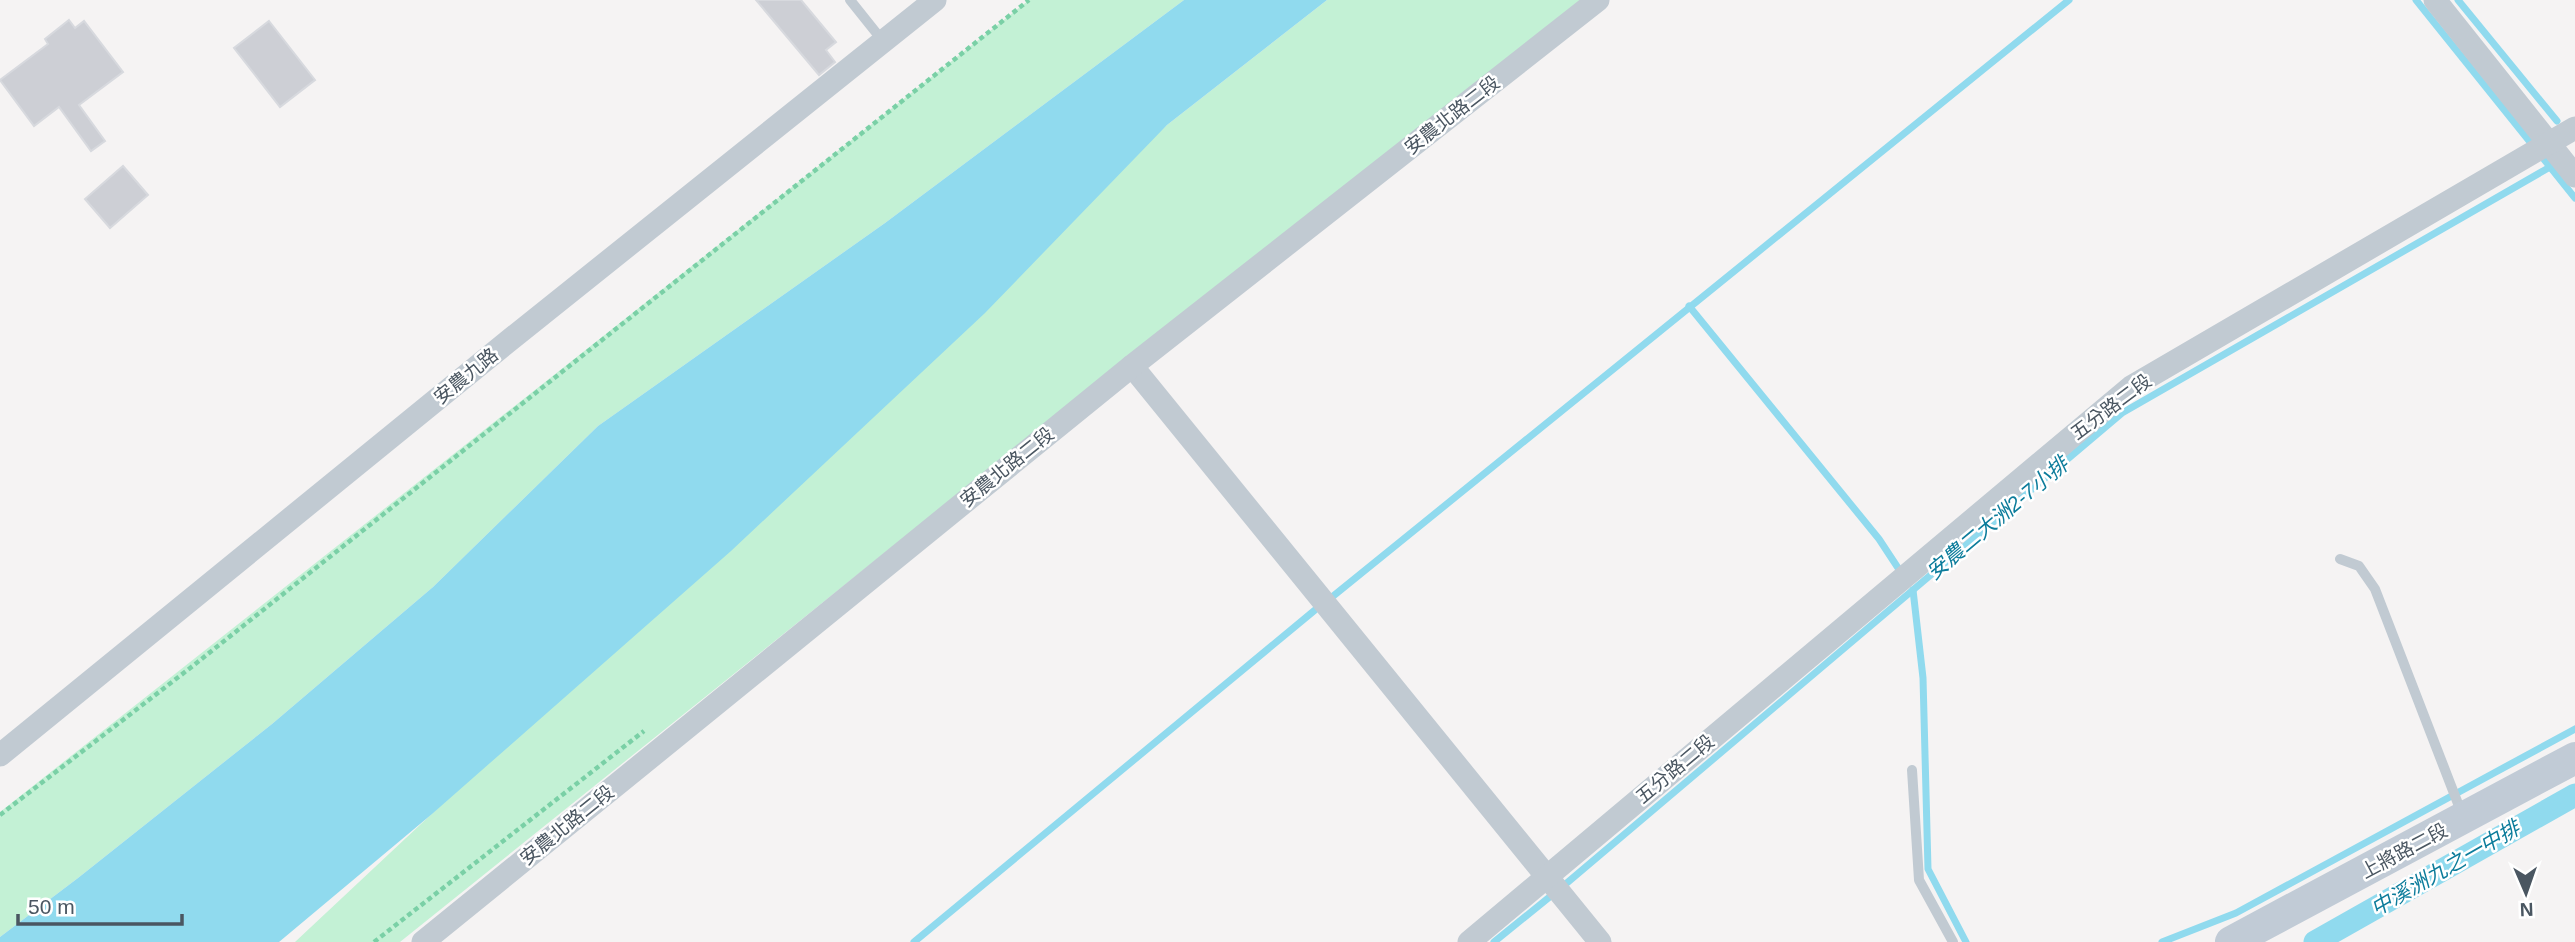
<svg xmlns="http://www.w3.org/2000/svg" width="2575" height="942" font-family="Helvetica,'Noto Sans TC',sans-serif">
<rect width="100%" height="100%" fill="#f5f3f3"/>
<!-- green -->
<g fill="#c3f1d5">
<path d="M 1029,0 L 1184,0 L 885,223 L 598,426 L 433,587 L 272,724 L 78,878 L 0,937 L 0,812 Z"/>
<path d="M 1327,0 L 1582,0 L 1126,359 L 400,942 L 295,942 L 1167,125 Z"/>
</g>
<!-- water -->
<path fill="#90daee" d="M 1184,0 L 1327,0 L 1167,125 L 985,313 L 731,551 L 432,814 L 279,942 L 0,942 L 0,937 L 78,878 L 272,724 L 433,587 L 598,426 L 885,223 Z"/>
<g fill="none" stroke-linecap="round" stroke-linejoin="round">
<!-- stream -->
<g stroke="#90daee" stroke-width="7">
<path d="M 2416,0 L 2575,198"/>
<path d="M 2458,0 L 2557,121"/>
<path d="M 1689,306 L 1879,539 L 1902,574"/>
<path d="M 1913,590 L 1923,678 L 1928,869 L 1966,942"/>
<path d="M 1332,597 L 2069,0"/>
<path d="M 914,942 L 1315,610"/>
<path d="M 1494,942 L 1568,882 L 2122,413 L 2550,167"/>
<path d="M 2162,942 L 2236,913 L 2575,729"/>
</g>
<!-- canal -->
<path stroke="#90daee" stroke-width="23" d="M 2315,942 L 2575,795"/>
</g>
<!-- building -->
<g fill="#cdcfd5" stroke="#d7d9de" stroke-width="2">
<path d="M 756,0 L 801,0 L 836,42 L 826,50 L 835,62 L 819,75 Z"/>
<path d="M 69,20 L 75,28 L 84,21 L 123,72 L 79,105 L 105,141 L 91,151 L 59,107 L 34,126 L 0,80 L 48,44 L 45,39 Z"/>
<path d="M 269,21 L 315,80 L 280,107 L 234,48 Z"/>
<path d="M 123,166 L 148,195 L 110,228 L 85,199 Z"/>
</g>
<g fill="none" stroke-linecap="round" stroke-linejoin="round">
<!-- path -->
<g stroke="#7ad0a6" stroke-width="4.5" stroke-dasharray="5 3.5" stroke-linecap="butt">
<path d="M 0,815 L 194,665 L 1029,0"/>
<path d="M 374,942 L 644,731"/>
</g>
<!-- service -->
<g stroke="#c1cad2" stroke-width="10">
<path d="M 850,0 L 882,40"/>
<path d="M 2340,559 L 2359,566 L 2375,589 L 2462,814"/>
<path d="M 1912,770 L 1919,880 L 1953,942"/>
</g>
<!-- minor -->
<g stroke="#c1cad2" stroke-width="23">
<path d="M 2435,0 L 2575,176"/>
<path d="M 1132,366 L 1600,942"/>
<path d="M 0,755 L 511,339 L 935,0"/>
<path d="M 423,942 L 1132,366 L 1598,0"/>
<path d="M 1469,942 L 2131,387 L 2575,128"/>
</g>
<!-- secondary -->
<path stroke="#c1cbd6" stroke-width="32" d="M 2231,942 L 2575,758"/>
</g>
<g text-anchor="middle" dominant-baseline="central" stroke-width="5" stroke-linejoin="round" paint-order="stroke">
<!-- street labels -->
<g font-size="19" fill="#4a5661" stroke="#fff">
<text transform="translate(1452 115) rotate(-38)">安農北路二段</text>
<text transform="translate(466 376) rotate(-39)">安農九路</text>
<text transform="translate(2111 407) rotate(-37)">五分路二段</text>
<text transform="translate(1007 467) rotate(-39)">安農北路二段</text>
<text transform="translate(1675 769) rotate(-40)">五分路二段</text>
<text transform="translate(567 825) rotate(-39)">安農北路二段</text>
<text transform="translate(2404 851) rotate(-28)">上將路二段</text>
</g>
<!-- water labels -->
<g font-size="21" font-style="italic" fill="#0c7c9b" stroke="#fff">
<text transform="translate(1997 518) rotate(-40)">安農二大洲2-7小排</text>
<text transform="translate(2445 868) rotate(-30)">中溪洲九之一中排</text>
</g>
</g>
<!-- north arrow -->
<g transform="translate(2526 893) rotate(178)" stroke="#ffffff" stroke-width="5" paint-order="stroke">
<path d="M0-5L12 26L0 18L-12 26Z" fill="#4a5661"/>
<text y="-10" font-size="19" font-weight="bold" text-anchor="middle" fill="#4a5661">N</text>
</g>
<!-- scale -->
<path d="M18 914v10h164v-10" fill="none" stroke="#4a5661" stroke-width="3.5"/>
<text x="28" y="914" font-size="21" fill="#4a5661" stroke="#ffffff" stroke-width="5" paint-order="stroke">50 m</text>
</svg>
